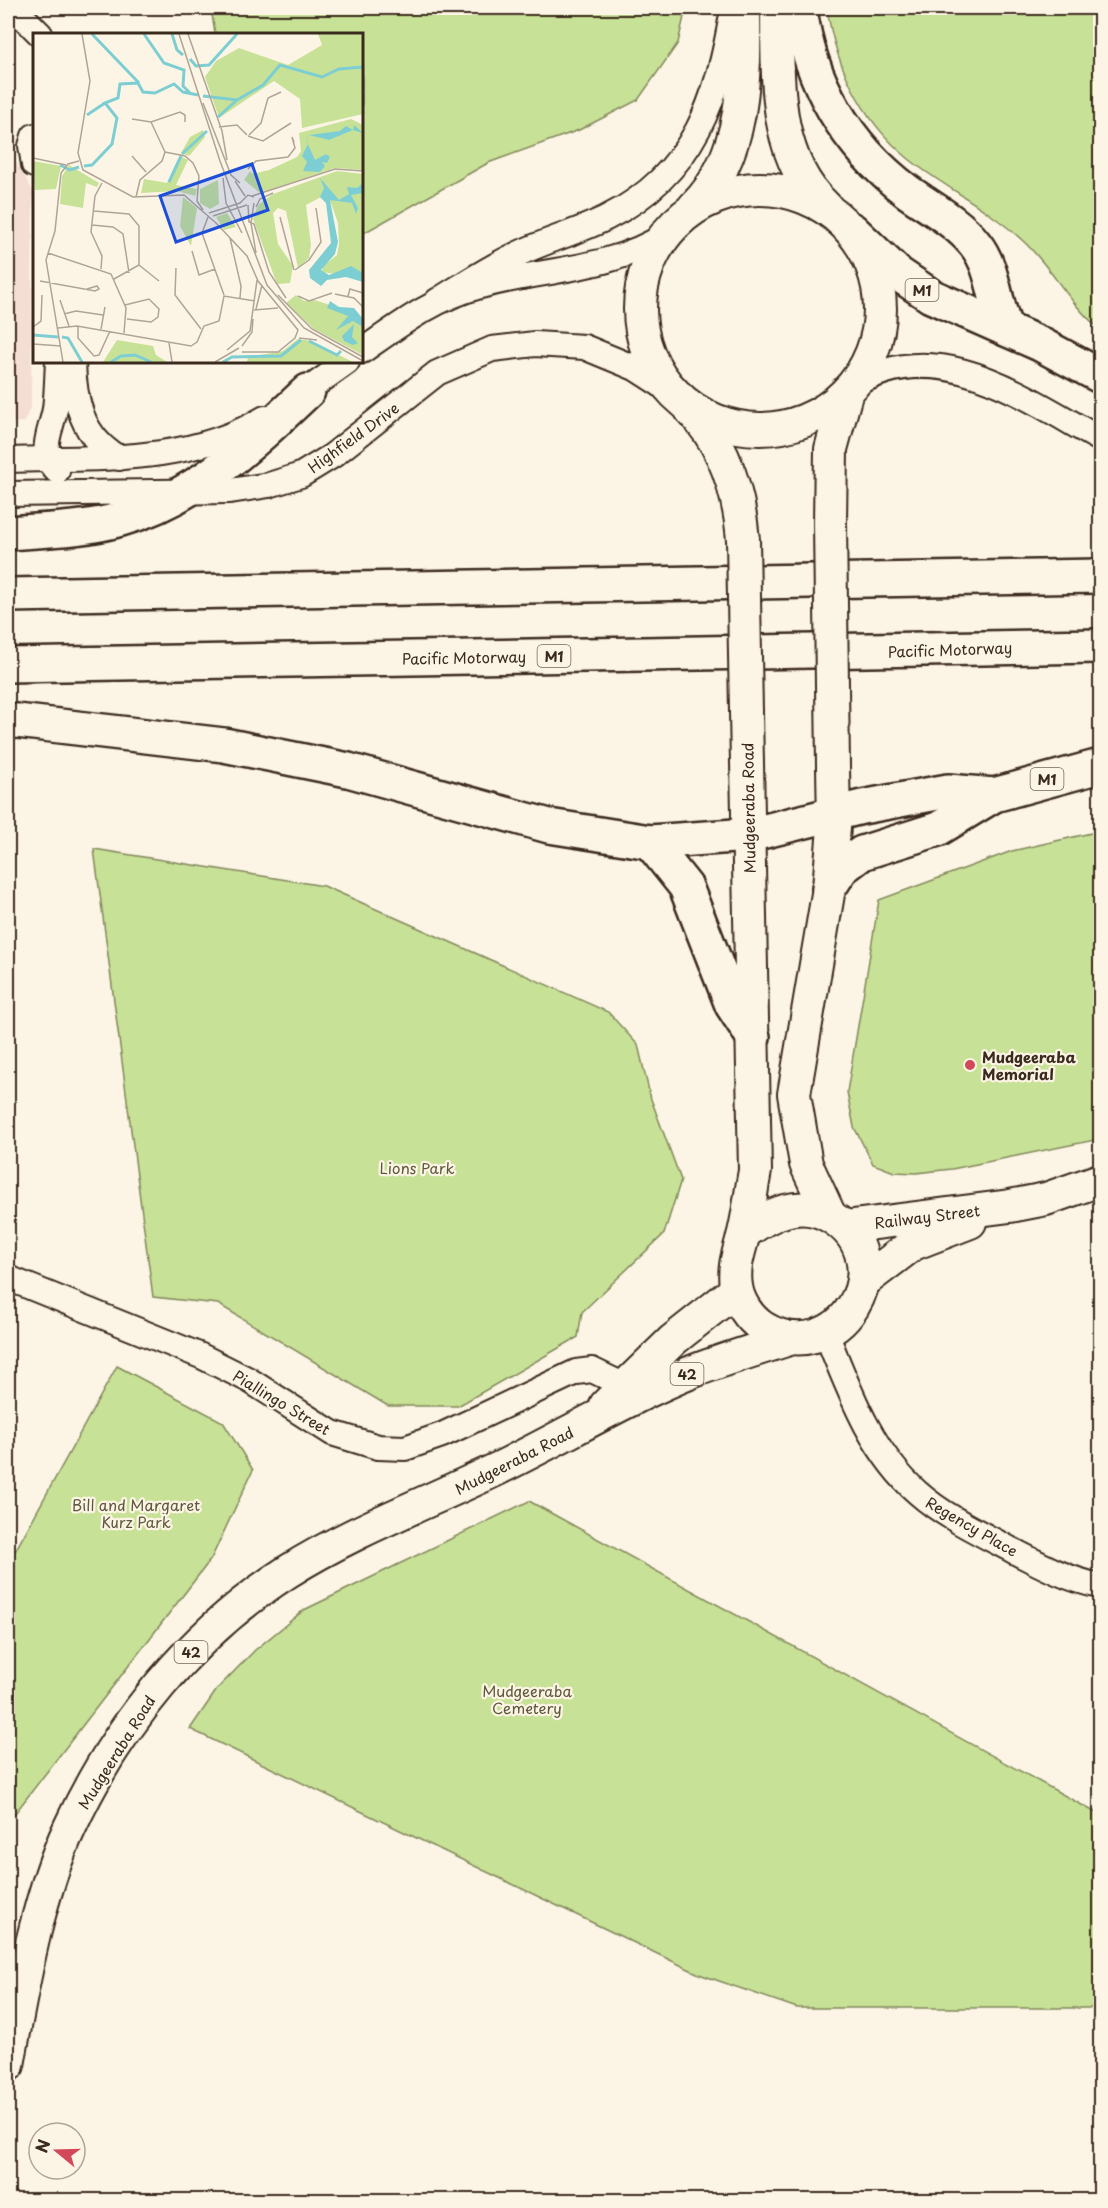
<svg xmlns="http://www.w3.org/2000/svg" width="1108" height="2208" font-family="'Playpen Sans',sans-serif">
<rect width="100%" height="100%" fill="#fcf5e5"/>
<filter id="ink" filterUnits="userSpaceOnUse"><feTurbulence type="fractalNoise" baseFrequency=".0167" numOctaves="2"/><feDisplacementMap in="SourceGraphic" scale="12" xChannelSelector="R" yChannelSelector="G"/><feConvolveMatrix kernelMatrix="1 2 1 2 8 2 1 2 1" color-interpolation-filters="sRGB"/></filter>
<g filter="url(#ink)">
<!-- built -->
<path fill="#f4ddd2" d="M 8,157 L 15,160 L 33,191 L 31,406 L 24,422 L 8,423 Z"/>
<!-- green -->
<g fill="#c7e197" stroke="#81865a" stroke-width="1.5">
<path d="M 211,8 L 686,8 L 678,43 L 638,100 L 579,130 L 488,163 L 362,234 L 362,34 L 215,34 Z"/>
<path d="M 827,8 L 1100,8 L 1100,329 C 1067,302 1052,267 1022,240 C 991,211 952,191 918,166 C 866,128 836,70 827,8 Z"/>
<path d="M 1100,831 L 1100,1139 L 952,1169 L 916,1173 L 894,1172 L 873,1164 L 854,1127 L 847,1092 L 879,900 L 1012,851 Z"/>
<path d="M 94,849 L 324,886 L 608,1012 L 638,1045 L 651,1099 L 681,1180 L 664,1234 L 582,1312 L 578,1337 L 458,1406 L 388,1406 L 218,1304 L 153,1297 Z"/>
<path d="M 117,1366 L 223,1422 L 253,1470 L 211,1559 L 9,1821 L 8,1830 L 8,1564 Z"/>
<path d="M 529,1501 L 1100,1815 L 1100,2008 L 797,2008 L 699,1974 L 190,1729 L 218,1688 L 255,1650 L 304,1610 Z"/>
</g>
<g fill="none" stroke-linecap="round" stroke-linejoin="round">
<defs>
<g id="minor">
<path d="M 14,8 L 40,34"/>
<path d="M 34,136 L 31,146 L 34,165"/>
<path d="M 437,301 C 463,285 488,268 516,255 C 546,240 579,232 608,217 C 695,173 719,97 733,8"/>
<path d="M 362,351 C 398,326 433,299 477,287 C 539,269 610,271 665,235"/>
<path d="M 73,362 C 74,400 82,438 119,458"/>
<path d="M 851,388 C 935,330 1027,399 1100,439"/>
<path d="M 295,399 L 347,362"/>
<path d="M 8,460 C 94,457 188,465 265,418"/>
<path d="M 57,471 C 37,453 51,432 55,409 C 57,393 57,377 58,362"/>
<path d="M 8,494 L 230,491 L 269,485 L 301,475 L 332,456 L 437,373 L 492,349 L 535,344 L 584,347 L 635,368 L 674,393"/>
<path d="M 8,1278 L 201,1356 L 249,1380 L 332,1433 L 378,1447 L 405,1448 L 442,1435 L 576,1372 L 592,1370 L 625,1386"/>
<path d="M 826,1333 C 849,1390 871,1452 918,1493 C 944,1516 978,1532 1008,1548 C 1037,1563 1068,1580 1100,1586"/>
</g>
<g id="major">
<path d="M 777,8 C 778,75 772,157 826,207"/>
<circle cx="760" cy="309" r="120"/>
<path d="M 694,207 C 746,156 745,75 744,8"/>
<path d="M 691,410 C 725,445 739,492 743,540"/>
<path d="M 830,523 L 831,449 L 846,394"/>
<path d="M 830,1216 L 806,1164 L 794,1094 L 829,888 L 834,827 L 833,766"/>
<path d="M 845,1227 L 1010,1206 L 1046,1199 L 1100,1180"/>
<path d="M 744,1233 C 770,1214 800,1198 831,1217 C 906,1262 838,1374 762,1327 C 749,1318 738,1302 736,1286 C 733,1267 739,1252 744,1233 C 749,1213 751,1191 755,1171 L 746,712"/>
<path d="M 863,1282 L 913,1244 L 970,1222"/>
<path d="M 606,1405 L 673,1340 L 736,1290"/>
<path d="M 8,2065 C 22,1989 37,1897 70,1827 C 117,1725 192,1633 287,1572 C 352,1531 424,1504 493,1471 C 560,1439 624,1399 694,1371 C 725,1359 759,1349 792,1338"/>
</g>
<g id="highway">
<path d="M 800,8 C 809,82 847,146 907,191 C 929,207 958,222 975,244 C 994,267 994,302 1006,329"/>
<path d="M 852,230 L 897,273 L 931,296 L 1040,344 L 1100,376"/>
<path d="M 8,533 C 45,530 84,530 121,519 C 196,498 253,443 308,391"/>
<path d="M 8,595 L 1100,576"/>
<path d="M 8,665 L 1100,646"/>
<path d="M 8,720 L 224,745 L 348,770 L 549,826 L 650,842 L 749,835 L 862,807 L 948,791 L 994,795"/>
<path d="M 650,842 L 686,887 L 732,1005 L 753,1037"/>
<path d="M 829,888 L 842,868 L 862,853 L 938,829 L 994,795 L 1100,766"/>
</g>
</defs>
<!-- minor casing -->
<use href="#minor" stroke="#3b2a1e" stroke-width="28"/>
<!-- major casing -->
<use href="#major" stroke="#3b2a1e" stroke-width="36"/>
<!-- highway casing -->
<use href="#highway" stroke="#3b2a1e" stroke-width="38"/>
<!-- minor -->
<use href="#minor" stroke="#fcf5e5" stroke-width="24"/>
<!-- major -->
<use href="#major" stroke="#fcf5e5" stroke-width="32"/>
<!-- highway -->
<use href="#highway" stroke="#fcf5e5" stroke-width="33"/>
<defs>
<g id="major-bridge">
<path d="M 830,523 L 833,766"/>
<path d="M 743,540 L 746,712"/>
</g>
</defs>
<!-- major-bridge casing -->
<use href="#major-bridge" stroke="#3b2a1e" stroke-width="36" stroke-linecap="butt"/>
<!-- major-bridge -->
<use href="#major-bridge" stroke="#fcf5e5" stroke-width="32"/>
</g>
</g>
<!-- markers -->
<circle fill="#d1495b" stroke="#fcf5e5" stroke-width="2" cx="970" cy="1065" r="6"/>
<g text-anchor="middle" dominant-baseline="central" stroke-width="4.5" stroke-linejoin="round" paint-order="stroke">
<!-- shield labels -->
<g fill="#fcf5e5" stroke="#75675a" stroke-width="1.5">
<rect x="905.5" y="279" width="33" height="22" rx="4.5"/>
<rect x="537.5" y="645" width="33" height="22" rx="4.5"/>
<rect x="1030.5" y="768" width="33" height="22" rx="4.5"/>
<rect x="670.5" y="1363" width="33" height="22" rx="4.5"/>
<rect x="174.5" y="1641" width="33" height="22" rx="4.5"/>
</g>
<g font-size="14" font-weight="bold" fill="#3b2a1e">
<text x="922" y="290">M1</text>
<text x="554" y="656">M1</text>
<text x="1047" y="779">M1</text>
<text x="687" y="1374">42</text>
<text x="191" y="1652">42</text>
</g>
<!-- street labels -->
<g font-size="15" fill="#3b2a1e" stroke="#fcf5e5">
<text transform="translate(353 437) rotate(-36)">Highfield Drive</text>
<text transform="translate(950 649) rotate(-2)">Pacific Motorway</text>
<text transform="translate(464 657) rotate(-1)">Pacific Motorway</text>
<text transform="translate(748 808) rotate(-91)">Mudgeeraba Road</text>
<text transform="translate(927 1216) rotate(-7)">Railway Street</text>
<text transform="translate(282 1402) rotate(31)">Piallingo Street</text>
<text transform="translate(514 1460) rotate(-27)">Mudgeeraba Road</text>
<text transform="translate(972 1526) rotate(30)">Regency Place</text>
<text transform="translate(116 1752) rotate(-58)">Mudgeeraba Road</text>
</g>
<!-- poi labels -->
<g font-size="15" font-weight="bold" fill="#3b2a1e" stroke="#fcf5e5" text-anchor="start">
<text x="982" y="1056">Mudgeeraba<tspan x="982" dy="17">Memorial</tspan></text>
</g>
<!-- park labels -->
<g font-size="15" fill="#5e583c" stroke="#fcf5e5">
<text x="417" y="1167">Lions Park</text>
<text x="136" y="1504">Bill and Margaret<tspan x="136" dy="17">Kurz Park</tspan></text>
<text x="527" y="1690">Mudgeeraba<tspan x="527" dy="17">Cemetery</tspan></text>
</g>
</g>
<!-- overview -->
<g transform="translate(33 33)">
<rect width="330" height="330" fill="#fcf5e5"/>
<path d="M 285,1 L 330,1 L 330,81 L 269,95 L 267,66 L 241,48 L 186,85 L 172,44 L 183,28 L 206,15 L 255,32 L 289,12 ZM 318,86 L 330,92 L 330,137 L 302,135 L 227,160 L 211,147 L 217,138 L 220,141 L 236,137 L 264,124 L 268,118 L 266,100 ZM 170,97 L 172,104 L 156,123 L 148,120 L 157,104 ZM 147,123 L 155,127 L 143,152 L 164,156 L 162,163 L 144,158 L 108,160 L 111,146 L 134,150 ZM 0,128 L 28,133 L 23,156 L 2,157 ZM 36,132 L 66,150 L 64,154 L 53,150 L 50,175 L 27,171 L 29,143 ZM 304,138 L 330,141 L 330,245 L 289,239 L 290,233 L 304,222 L 306,211 L 305,190 L 298,170 L 288,164 L 273,172 L 278,212 L 276,225 L 265,235 L 253,178 L 245,175 L 240,180 L 245,211 L 260,233 L 257,250 L 244,251 L 220,186 L 225,172 L 240,161 ZM 185,147 L 186,171 L 177,176 L 167,170 L 167,156 ZM 150,164 L 164,175 L 158,213 L 147,193 ZM 194,180 L 203,194 L 191,197 L 183,184 ZM 263,262 L 271,268 L 281,267 L 314,277 L 330,289 L 330,322 L 281,296 L 253,270 ZM 265,306 L 278,308 L 320,329 L 214,329 L 215,324 L 250,318 ZM 84,307 L 120,313 L 123,322 L 134,329 L 70,329 Z" fill="#c7e197"/>
<path d="M 321,92 L 330,100 L 320,97 L 296,107 L 276,102 L 273,107 L 282,127 L 293,121 L 297,124 L 294,130 L 289,129 L 292,133 L 287,139 L 270,138 L 274,129 L 269,123 L 275,111 L 273,106 L 276,102 L 307,98 L 313,93 L 320,97 ZM 287,145 L 306,167 L 316,161 L 314,154 L 324,155 L 330,150 L 330,160 L 318,162 L 325,175 L 323,181 L 319,170 L 297,167 L 305,209 L 302,221 L 288,237 L 296,242 L 318,233 L 330,240 L 330,249 L 313,244 L 294,247 L 288,253 L 277,245 L 276,237 L 298,210 L 293,170 L 287,164 L 291,155 ZM 297,268 L 306,274 L 321,275 L 330,286 L 330,294 L 320,288 L 303,297 L 315,283 L 294,275 ZM 321,291 L 319,304 L 325,310 L 320,312 L 311,308 L 309,303 Z" fill="#7dced3"/>
<path fill="none" stroke="#7dced3" stroke-width="3" d="M 59,1 L 106,50M 111,1 L 131,30 L 151,37 L 150,53 L 158,61M 139,1 L 144,17 L 150,22M 157,26 L 163,33 L 176,32 L 204,1M 170,63 L 204,67 L 230,52 L 247,32 L 289,44 L 306,36 L 330,34M 54,82 L 72,70M 185,84 L 204,67M 149,121 L 174,98M 27,132 L 37,137 L 46,134M 51,133 L 59,132 L 79,111 L 84,85 L 72,70 L 85,65 L 87,51 L 105,50 L 110,59 L 122,60 L 141,51 L 150,59 L 165,62M 136,149 L 148,123M 0,302 L 25,304M 29,304 L 35,305 L 49,329M 276,308 L 304,322 L 308,318M 78,329 L 88,323 L 102,322 L 118,329M 190,329 L 199,324 L 248,323 L 268,307"/>
<path fill="none" stroke="#afa495" stroke-width="1.5" d="M 49,1 L 57,48 L 45,120 L 50,137 L 100,164 L 151,162 L 183,190M 146,1 L 187,128 L 234,252 L 271,295 L 330,328M 155,1 L 189,98 L 194,127M 170,70 L 198,142 L 207,150M 99,86 L 118,89 L 147,79 L 152,82 L 152,89M 186,94 L 204,92 L 214,102M 216,102 L 228,90 L 235,65 L 248,59M 215,103 L 230,108 L 258,90M 132,119 L 152,123 L 160,130 L 166,143 L 164,168 L 170,177M 99,123 L 113,139M 0,125 L 33,132M 215,136 L 223,128 L 255,124 L 262,115 L 259,104 L 261,109M 190,145 L 193,170 L 209,200M 202,148 L 212,163M 219,163 L 302,136 L 330,138M 103,164 L 107,147 L 129,128 L 132,119 L 118,89M 221,170 L 218,190 L 223,220M 215,172 L 216,189 L 221,191 L 236,239 L 253,265M 223,174 L 227,166 L 240,160M 61,178 L 96,181 L 106,193 L 106,232 L 81,246M 176,180 L 207,170 L 215,162 L 221,164M 180,183 L 214,172M 175,184 L 169,200 L 191,262M 247,184 L 261,237M 183,190 L 214,223 L 225,248 L 265,297 L 262,305 L 245,319 L 209,319M 59,192 L 80,194 L 90,201 L 96,240M 197,205 L 208,253 L 207,265M 159,218 L 166,242 L 182,236M 15,220 L 78,241 L 93,275 L 91,300M 106,232 L 126,248M 143,235 L 142,262 L 168,296M 68,236 L 69,223 L 58,199 L 62,163 L 69,150M 262,237 L 276,227 L 288,209 L 283,175M 7,248 L 62,258 L 66,256 L 64,253 L 54,256M 302,261 L 321,265 L 330,274M 245,262 L 279,296 L 330,324M 265,263 L 276,268 L 299,260M 315,263 L 317,256 L 330,260M 27,267 L 36,293M 92,272 L 116,266 L 126,276 L 125,284 L 118,289 L 94,286M 223,276 L 229,252M 221,277 L 245,275M 31,281 L 43,278 L 70,282M 45,293 L 45,305 L 61,323 L 66,322 L 77,298M 0,294 L 8,288 L 9,262M 25,295 L 44,293 L 158,313 L 164,309 L 171,293 L 186,288 L 191,263 L 222,268M 68,296 L 72,274M 266,305 L 284,307M 136,310 L 139,329M 0,311 L 28,313M 209,313 L 219,299 L 220,286M 194,317 L 217,298 L 224,247M 30,329 L 13,227 L 22,198 L 28,140 L 35,131 L 46,128M 182,329 L 206,315"/>
<path fill="#1d4ed8" fill-opacity="0.15" stroke="#1d4ed8" stroke-width="3" d="M 219,131 L 235,177 L 143,209 L 127,163 Z"/>
<rect width="330" height="330" fill="none" stroke="#3b2a1e" stroke-width="3"/>
</g>
<!-- margin -->
<rect width="1108" height="2208" fill="none" stroke="#fcf5e5" stroke-width="30"/>
<rect x="15" y="15" width="1078" height="2178" fill="none" stroke="#3b2a1e" stroke-width="2" filter="url(#ink)"/>
<!-- north arrow -->
<g transform="translate(57 2151) rotate(289)"><circle r="28" fill="#fcf5e5" stroke="#afa495" stroke-width="1.5"/>
<path d="M0-4.5L10 22L0 15L-10 22Z" fill="#d1495b"/>
<text y="-9" font-size="16" font-weight="bold" text-anchor="middle" fill="#3b2a1e">N</text>
</g>
</svg>
